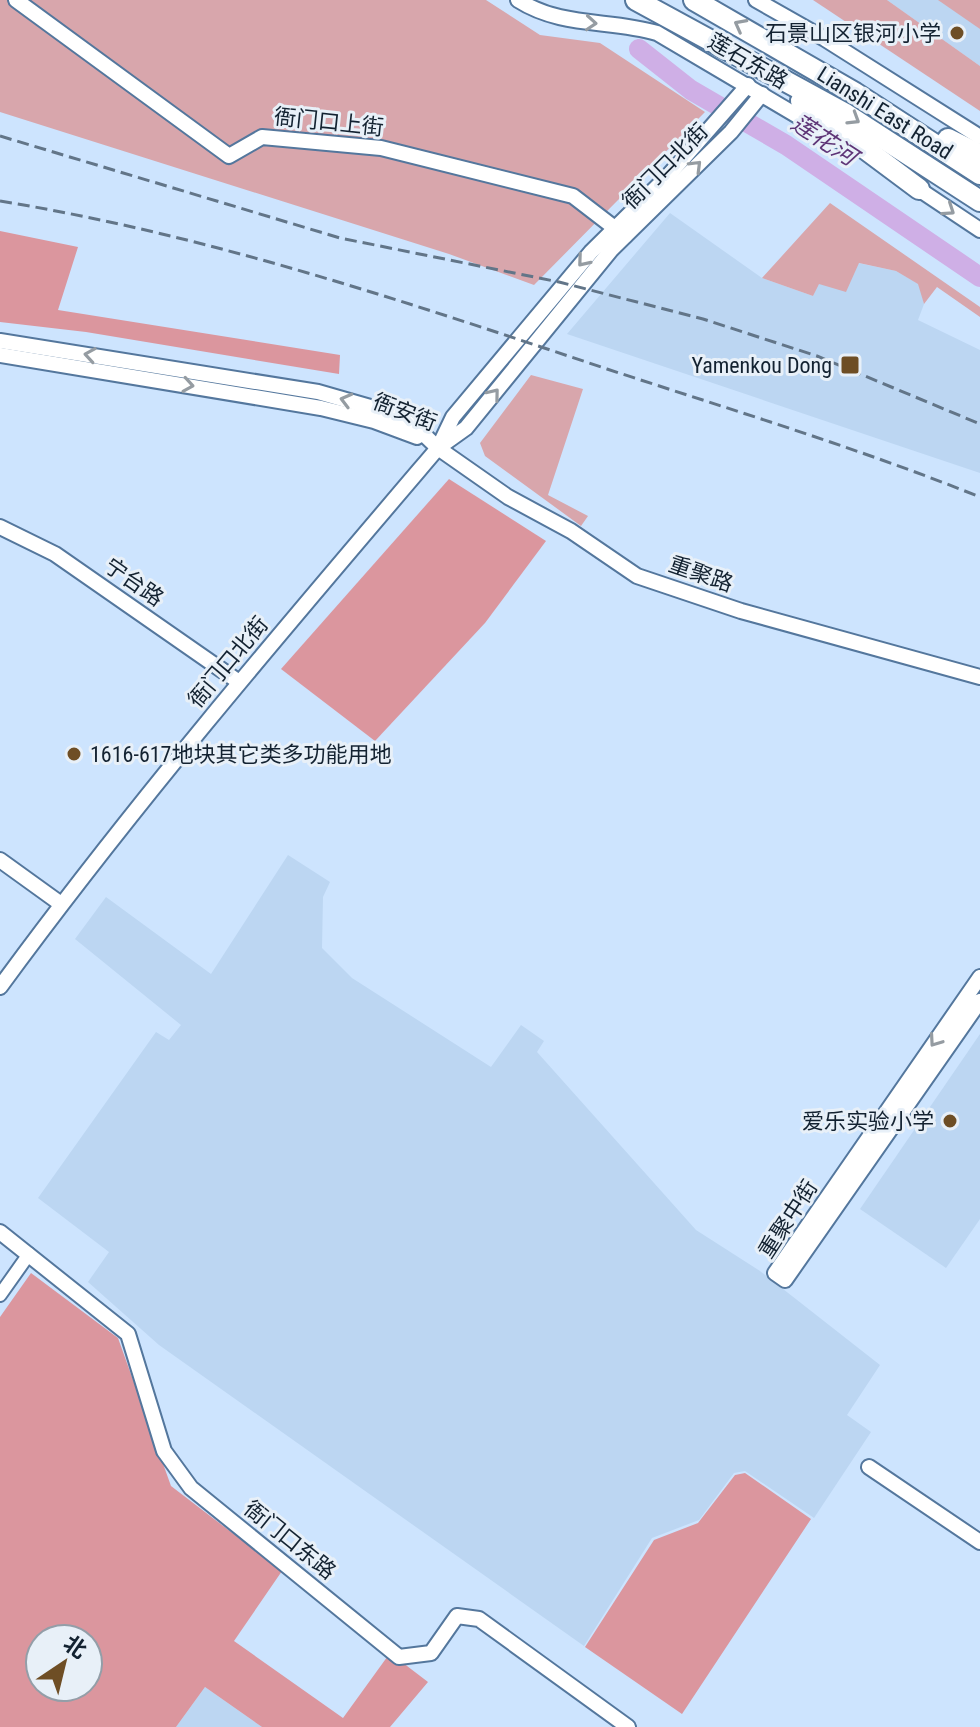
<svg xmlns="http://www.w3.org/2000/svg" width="980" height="1727" font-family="'Roboto Condensed','Noto Sans SC',sans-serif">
<rect width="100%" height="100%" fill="#cde4fe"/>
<!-- built -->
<g fill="#bcd6f2">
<path d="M 887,0 L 980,0 L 980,66 Z"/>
<path d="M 670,213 L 762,278 L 813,296 L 818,284 L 858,263 L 896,271 L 919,284 L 924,304 L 918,320 L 980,350 L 980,473 L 567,334 Z"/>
<path d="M 288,855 L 330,882 L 323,897 L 322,948 L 352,978 L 491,1067 L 521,1025 L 544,1041 L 537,1052 L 696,1230 L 760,1271 L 880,1365 L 847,1415 L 871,1432 L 814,1518 L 745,1471 L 734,1473 L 699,1520 L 652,1538 L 584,1646 L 159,1345 L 88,1282 L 109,1252 L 38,1198 L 156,1032 L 169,1040 L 181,1025 L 75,939 L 106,897 L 211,974 Z"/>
<path d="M 980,1034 L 980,1219 L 946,1268 L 860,1209 Z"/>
<path d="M 205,1687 L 262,1727 L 176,1727 Z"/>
</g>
<!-- green -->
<g fill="#d8a6ac">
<path d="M 0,0 L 486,0 L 540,35 L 600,43 L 705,112 L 534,285 L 449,254 L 0,112 Z"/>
<path d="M 813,0 L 887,0 L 980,66 L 980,111 Z"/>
<path d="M 938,0 L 980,0 L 980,29 Z"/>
<path d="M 830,203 L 980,307 L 980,317 L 937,287 L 924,304 L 918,284 L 896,271 L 859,263 L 846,292 L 819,284 L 813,296 L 762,278 Z"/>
<path d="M 531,375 L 583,389 L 548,495 L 588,516 L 581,526 L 485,456 L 480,443 Z"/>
</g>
<!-- forest -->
<g fill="#db969e" fill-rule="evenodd">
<path d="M 0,231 L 78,247 L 58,310 L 340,355 L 339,374 L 86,332 L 0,322 Z"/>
<path d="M 449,479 L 546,541 L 485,623 L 375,741 L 281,669 Z"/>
<path d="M 31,1273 L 118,1338 L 171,1486 L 282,1571 L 234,1641 L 343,1718 L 390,1653 L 428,1682 L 390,1727 L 262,1727 L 205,1687 L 176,1727 L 0,1727 L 0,1317 ZM 40,1639 L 88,1639 L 88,1687 L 40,1687 Z"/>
<path d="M 745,1473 L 811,1519 L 682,1714 L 585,1647 L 654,1540 L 698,1523 L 735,1475 Z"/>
</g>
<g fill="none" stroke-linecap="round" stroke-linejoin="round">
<!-- river -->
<path stroke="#cfafe6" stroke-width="20" d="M 639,49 L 691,90 L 786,145 L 980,277"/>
<defs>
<path id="minor" d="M 0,1295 L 29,1254"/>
<g id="tertiary">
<path d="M 16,0 L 229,156 L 262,137 L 381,148 L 573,196 L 625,236"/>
<path d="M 518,0 C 562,28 610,19 657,33 L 845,144"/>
<path d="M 756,0 L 825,39 L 980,137"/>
<path d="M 914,186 L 980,230"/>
<path d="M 0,341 L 318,392 L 391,413 L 416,427 L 438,448 L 508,497 L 571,531 L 637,576 L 741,611 L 980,677"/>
<path d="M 0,355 L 321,408 L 374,421 L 417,437"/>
<path d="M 440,444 L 453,417 L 591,252 L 668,176 L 748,85"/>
<path d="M 0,527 L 55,554 L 239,682"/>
<path d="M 0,860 L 61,904"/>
<path d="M 980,977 L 775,1273 L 785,1280 L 980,1001"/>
<path d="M 0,987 C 137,800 288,624 438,448 L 466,428 L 611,250 L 731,132 L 762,94"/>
<path d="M 0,1232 L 128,1334 L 164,1451 L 191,1488 L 399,1657 L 431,1653 L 457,1616 L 479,1619 L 628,1727"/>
<path d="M 869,1467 L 980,1542"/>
</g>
<g id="trunk">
<path d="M 636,0 L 844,113 L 980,201"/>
<path d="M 694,0 L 855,93 L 980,174"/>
<path d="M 801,101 L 919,189"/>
<path d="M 948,139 L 980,155"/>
</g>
</defs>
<!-- minor casing -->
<use href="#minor" stroke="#54779d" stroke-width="16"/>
<!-- tertiary casing -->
<use href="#tertiary" stroke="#54779d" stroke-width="18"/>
<!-- trunk casing -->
<use href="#trunk" stroke="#54779d" stroke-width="24"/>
<!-- minor -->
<use href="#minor" stroke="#fff" stroke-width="12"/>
<!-- tertiary -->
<use href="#tertiary" stroke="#fff" stroke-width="14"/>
<!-- trunk -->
<use href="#trunk" stroke="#fff" stroke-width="20"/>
<!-- rail -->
<g stroke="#627588" stroke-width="3" stroke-dasharray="12 6" stroke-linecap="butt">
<path d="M 0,136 L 340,238 L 559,282 L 703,319 L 817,356 L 980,424"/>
<path d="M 0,201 C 208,235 407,302 607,369 C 732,410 858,448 980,497"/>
</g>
</g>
<!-- one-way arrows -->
<defs><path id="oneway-chevron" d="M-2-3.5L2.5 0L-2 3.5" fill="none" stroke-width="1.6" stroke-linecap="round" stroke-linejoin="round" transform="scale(2)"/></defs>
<g stroke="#959ca2">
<use href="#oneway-chevron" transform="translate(591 23) rotate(4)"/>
<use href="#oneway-chevron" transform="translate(740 25) rotate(-152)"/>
<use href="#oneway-chevron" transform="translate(854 119) rotate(32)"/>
<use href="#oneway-chevron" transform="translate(696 166) rotate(-45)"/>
<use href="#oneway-chevron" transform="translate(949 210) rotate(34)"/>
<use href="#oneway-chevron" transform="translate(583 261) rotate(130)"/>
<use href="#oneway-chevron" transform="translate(90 355) rotate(-171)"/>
<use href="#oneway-chevron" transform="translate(188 385) rotate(9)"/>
<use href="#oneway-chevron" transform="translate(494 394) rotate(-51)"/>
<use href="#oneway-chevron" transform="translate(346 400) rotate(-165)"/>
<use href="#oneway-chevron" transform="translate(935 1041) rotate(125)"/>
</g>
<!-- markers -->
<g fill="#6e4e25" stroke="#e8f0f8" stroke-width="3">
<circle cx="957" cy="33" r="8"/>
<rect x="840" y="355" width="20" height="20" rx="4"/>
<circle cx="74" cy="754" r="8"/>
<circle cx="950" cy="1121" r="8"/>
</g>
<g text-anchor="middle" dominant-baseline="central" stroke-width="6" stroke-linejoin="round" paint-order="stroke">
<!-- poi labels -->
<g font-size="22" fill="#132231" stroke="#e8f0f8" text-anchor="end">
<text x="941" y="33">石景山区银河小学</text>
<text x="832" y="365">Yamenkou Dong</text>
<text x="90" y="754" text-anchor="start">1616-617地块其它类多功能用地</text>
<text x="934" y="1121">爱乐实验小学</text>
</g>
<!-- street labels -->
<g font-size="22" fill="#132231" stroke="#e8f0f8">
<text transform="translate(748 61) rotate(30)">莲石东路</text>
<text transform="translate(885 113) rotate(32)">Lianshi East Road</text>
<text transform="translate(329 122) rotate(6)">衙门口上街</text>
<text transform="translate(665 166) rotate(-45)">衙门口北街</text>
<text transform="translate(405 412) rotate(21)">衙安街</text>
<text transform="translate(701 574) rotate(19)">重聚路</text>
<text transform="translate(134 582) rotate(35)">宁台路</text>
<text transform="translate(228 662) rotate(-50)">衙门口北街</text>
<text transform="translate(788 1219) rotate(-57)">重聚中街</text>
<text transform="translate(290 1540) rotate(39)">衙门口东路</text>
</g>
<!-- water labels -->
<g font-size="24" font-style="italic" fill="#5e3577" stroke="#e8f0f8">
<text transform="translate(824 140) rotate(33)">莲花河</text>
</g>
</g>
<!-- north arrow -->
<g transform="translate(64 1663) rotate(35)"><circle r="38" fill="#e8f0f8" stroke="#939ea8" stroke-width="2"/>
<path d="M0-6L14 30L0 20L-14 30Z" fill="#6e4e25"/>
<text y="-12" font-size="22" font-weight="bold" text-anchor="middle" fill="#132231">北</text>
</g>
</svg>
